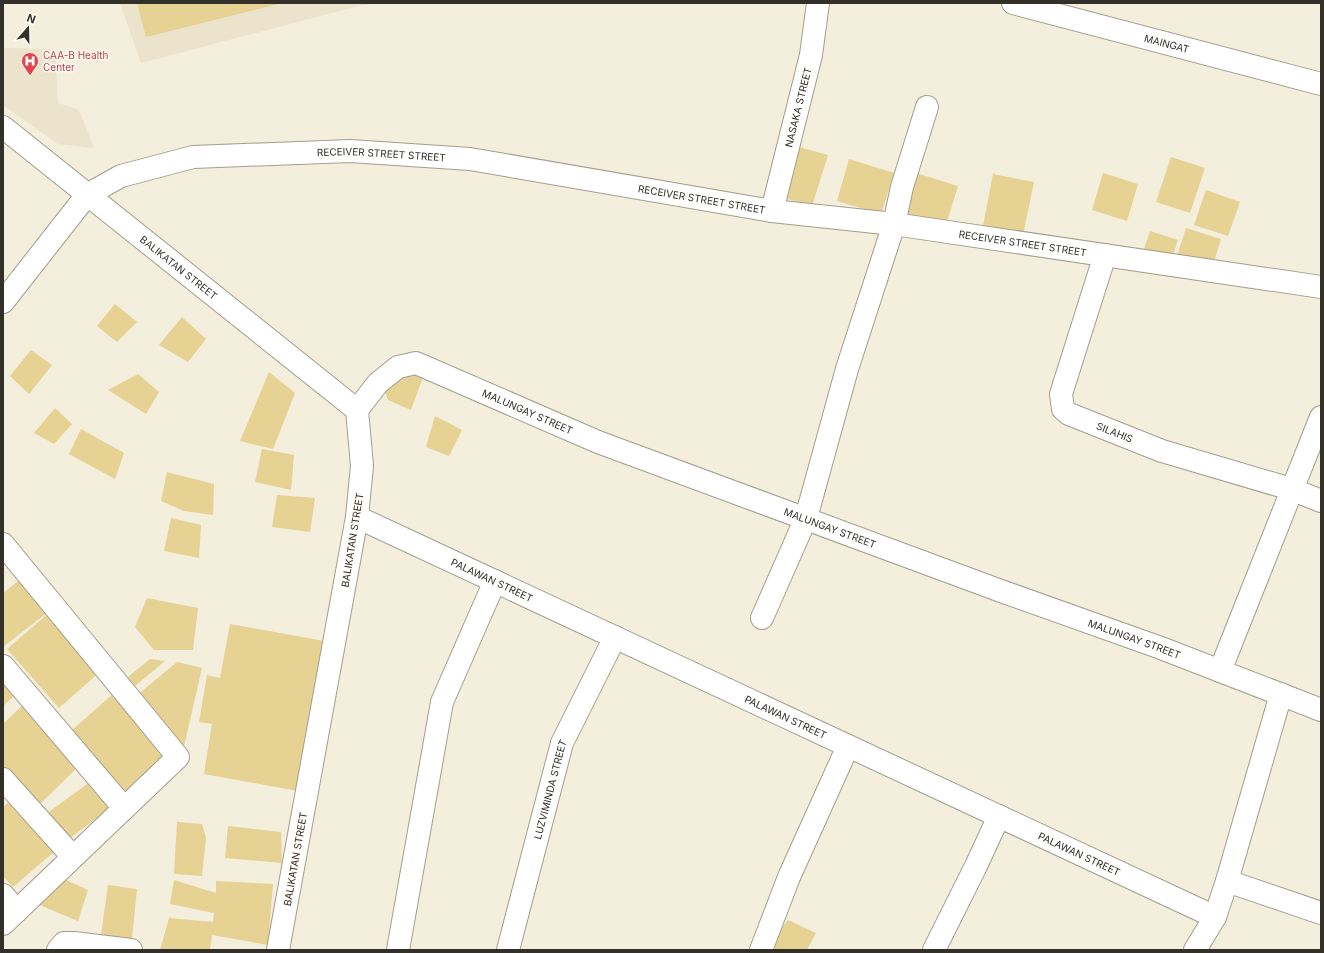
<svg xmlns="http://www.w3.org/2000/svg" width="1324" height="953" font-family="Inter,sans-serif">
<rect width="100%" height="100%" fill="#f4eedd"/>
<!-- built -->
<g fill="#ebe3cb">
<path d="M 120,3 L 370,3 L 141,63 Z"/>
<path d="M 3,48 L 55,49 L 58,103 L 79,110 L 94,148 L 58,144 L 3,105 Z"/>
</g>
<!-- building -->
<g fill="#e6d293">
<path d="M 137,3 L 278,3 L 278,4 L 146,37 Z"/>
<path d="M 795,146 L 828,155 L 812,206 L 780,197 Z"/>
<path d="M 1171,157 L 1205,168 L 1190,213 L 1156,202 Z"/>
<path d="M 849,159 L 894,173 L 881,214 L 837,201 Z"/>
<path d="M 916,173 L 958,186 L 946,225 L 905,213 Z"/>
<path d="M 1103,173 L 1138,184 L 1127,221 L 1092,210 Z"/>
<path d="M 993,174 L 1034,182 L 1022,240 L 982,231 Z"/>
<path d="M 1206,190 L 1240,202 L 1228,236 L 1194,225 Z"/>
<path d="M 1186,228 L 1221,239 L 1212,268 L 1177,256 Z"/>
<path d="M 1150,231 L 1178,240 L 1170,264 L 1142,255 Z"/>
<path d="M 115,304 L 137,322 L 117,342 L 97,326 Z"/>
<path d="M 182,317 L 206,339 L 188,362 L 159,345 Z"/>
<path d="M 31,350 L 52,365 L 29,394 L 10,376 Z"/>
<path d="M 408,369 L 424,374 L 411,410 L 388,400 L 383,385 Z"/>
<path d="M 269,372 L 295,393 L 273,449 L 240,441 Z"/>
<path d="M 138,374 L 159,392 L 146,414 L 108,390 Z"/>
<path d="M 55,408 L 72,424 L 54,444 L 34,433 Z"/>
<path d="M 435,416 L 462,430 L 449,456 L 426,447 Z"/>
<path d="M 81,429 L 124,453 L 115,479 L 69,454 Z"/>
<path d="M 262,449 L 294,455 L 291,490 L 255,482 Z"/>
<path d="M 167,472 L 214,484 L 213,515 L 184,511 L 161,501 Z"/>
<path d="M 277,495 L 315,498 L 310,532 L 272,527 Z"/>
<path d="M 171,518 L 201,525 L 199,558 L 164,551 Z"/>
<path d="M 22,578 L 48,612 L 3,647 L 3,593 Z"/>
<path d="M 147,598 L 198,608 L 193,650 L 154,650 L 135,627 Z"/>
<path d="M 50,612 L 102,670 L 59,708 L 7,649 Z"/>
<path d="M 230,624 L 324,641 L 298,791 L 204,774 L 212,724 L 199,722 L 207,675 L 220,678 Z"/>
<path d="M 150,659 L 165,661 L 135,686 L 128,677 Z"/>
<path d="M 177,662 L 202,668 L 183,751 L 136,696 Z"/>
<path d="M 3,682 L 15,695 L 3,706 Z"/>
<path d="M 114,693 L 170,756 L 126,795 L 71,731 Z"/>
<path d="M 23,705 L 80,765 L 39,805 L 3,767 L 3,724 Z"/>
<path d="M 90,782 L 110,808 L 66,841 L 46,814 Z"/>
<path d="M 11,800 L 55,851 L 13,887 L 3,876 L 3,807 Z"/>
<path d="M 177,822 L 202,824 L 206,838 L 202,876 L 174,874 Z"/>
<path d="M 228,826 L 281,832 L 282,863 L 225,858 Z"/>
<path d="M 55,875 L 88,890 L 78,921 L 37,904 Z"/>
<path d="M 174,880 L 216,893 L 216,881 L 273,884 L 268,945 L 212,935 L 213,927 L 210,950 L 160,950 L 169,918 L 213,922 L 214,913 L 170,904 Z"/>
<path d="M 108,885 L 137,889 L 131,948 L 100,942 Z"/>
<path d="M 788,920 L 816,933 L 807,950 L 777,950 L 769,945 Z"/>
</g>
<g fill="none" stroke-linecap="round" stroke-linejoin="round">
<defs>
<g id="street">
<path id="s1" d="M 1013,3 L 1321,84"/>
<path id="s2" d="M 3,127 L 357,410 L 362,466 L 357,517 L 278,950"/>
<path id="s3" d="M 772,211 L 811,55 L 818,3"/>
<path id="s4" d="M 1105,255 L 1061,394 L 1063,409 L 1069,414 L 1162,451 L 1291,489 L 1321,501"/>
<path id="s5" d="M 3,302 L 87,195 L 121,176 L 193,157 L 350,151 L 470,159 L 772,211 L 894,224 L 1321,287"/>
<path id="s6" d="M 357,410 L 378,383 L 398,367 L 416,363 L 598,442 L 1001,591 L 1161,648 L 1321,710"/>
<path id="s7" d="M 357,517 L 1215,917"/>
<path d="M 3,544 L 178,757 L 3,924"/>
<path d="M 762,618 L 806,518 L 847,369 L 894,224 L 902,187 L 927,107"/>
<path d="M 3,666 L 124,808"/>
<path d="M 1220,671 L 1321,417"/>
<path d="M 3,779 L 73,857"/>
<path d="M 1227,881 L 1321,913"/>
<path d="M 3,895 L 17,911"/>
<path d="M 58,950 L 64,943 L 74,943 L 131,950"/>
<path d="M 398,950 L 442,702 L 495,581"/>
<path id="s8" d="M 508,950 L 562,743 L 615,637"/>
<path d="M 761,950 L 789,877 L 848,746"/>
<path d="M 934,950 L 976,866 L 999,816"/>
<path d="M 1195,950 L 1215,917 L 1227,881 L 1281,694"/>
</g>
</defs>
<!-- street casing -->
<use href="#street" stroke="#a39d8d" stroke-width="24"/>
<!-- street -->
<use href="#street" stroke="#fff" stroke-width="22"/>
</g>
<!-- icons -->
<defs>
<symbol id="hospital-pin" viewBox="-11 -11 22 30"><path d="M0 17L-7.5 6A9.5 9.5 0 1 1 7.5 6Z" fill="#e0444e" stroke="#fefcf5"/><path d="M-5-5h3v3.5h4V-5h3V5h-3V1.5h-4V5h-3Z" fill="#fff"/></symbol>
</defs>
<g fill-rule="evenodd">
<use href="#hospital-pin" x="20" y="51" width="20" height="27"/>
</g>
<g text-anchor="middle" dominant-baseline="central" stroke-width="3" stroke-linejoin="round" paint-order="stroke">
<!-- street labels -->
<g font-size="10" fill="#323029" stroke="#fefcf5">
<text stroke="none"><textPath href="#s1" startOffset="159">MAINGAT</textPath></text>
<text stroke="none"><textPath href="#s3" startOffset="107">NASAKA STREET</textPath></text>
<text stroke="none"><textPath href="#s5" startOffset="438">RECEIVER STREET STREET</textPath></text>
<text stroke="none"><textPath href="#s5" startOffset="762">RECEIVER STREET STREET</textPath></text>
<text stroke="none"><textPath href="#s5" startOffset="1086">RECEIVER STREET STREET</textPath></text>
<text stroke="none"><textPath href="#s2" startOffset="225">BALIKATAN STREET</textPath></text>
<text stroke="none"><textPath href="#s6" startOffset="200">MALUNGAY STREET</textPath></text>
<text stroke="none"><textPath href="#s4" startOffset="218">SILAHIS</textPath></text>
<text stroke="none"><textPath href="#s6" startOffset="524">MALUNGAY STREET</textPath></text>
<text transform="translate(352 540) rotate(-81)">BALIKATAN STREET</text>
<text stroke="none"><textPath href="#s7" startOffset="149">PALAWAN STREET</textPath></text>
<text stroke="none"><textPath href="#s6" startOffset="848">MALUNGAY STREET</textPath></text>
<text stroke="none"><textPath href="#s7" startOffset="473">PALAWAN STREET</textPath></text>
<text stroke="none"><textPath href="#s8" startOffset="166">LUZVIMINDA STREET</textPath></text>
<text stroke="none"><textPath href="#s7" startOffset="797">PALAWAN STREET</textPath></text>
<text transform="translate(295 859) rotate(-80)">BALIKATAN STREET</text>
</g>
<!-- health labels -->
<g font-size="10" fill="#be3a42" stroke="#fefcf5" text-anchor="start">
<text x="43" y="55">CAA-B Health<tspan x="43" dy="12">Center</tspan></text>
</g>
</g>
<!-- border -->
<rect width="1324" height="953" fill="none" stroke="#323029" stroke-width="8"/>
<!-- north arrow -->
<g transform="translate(28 28) rotate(20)" stroke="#fefcf5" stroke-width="3" paint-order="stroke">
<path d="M0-3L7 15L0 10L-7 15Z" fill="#323029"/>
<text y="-6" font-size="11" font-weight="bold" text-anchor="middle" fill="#323029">N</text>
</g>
</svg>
